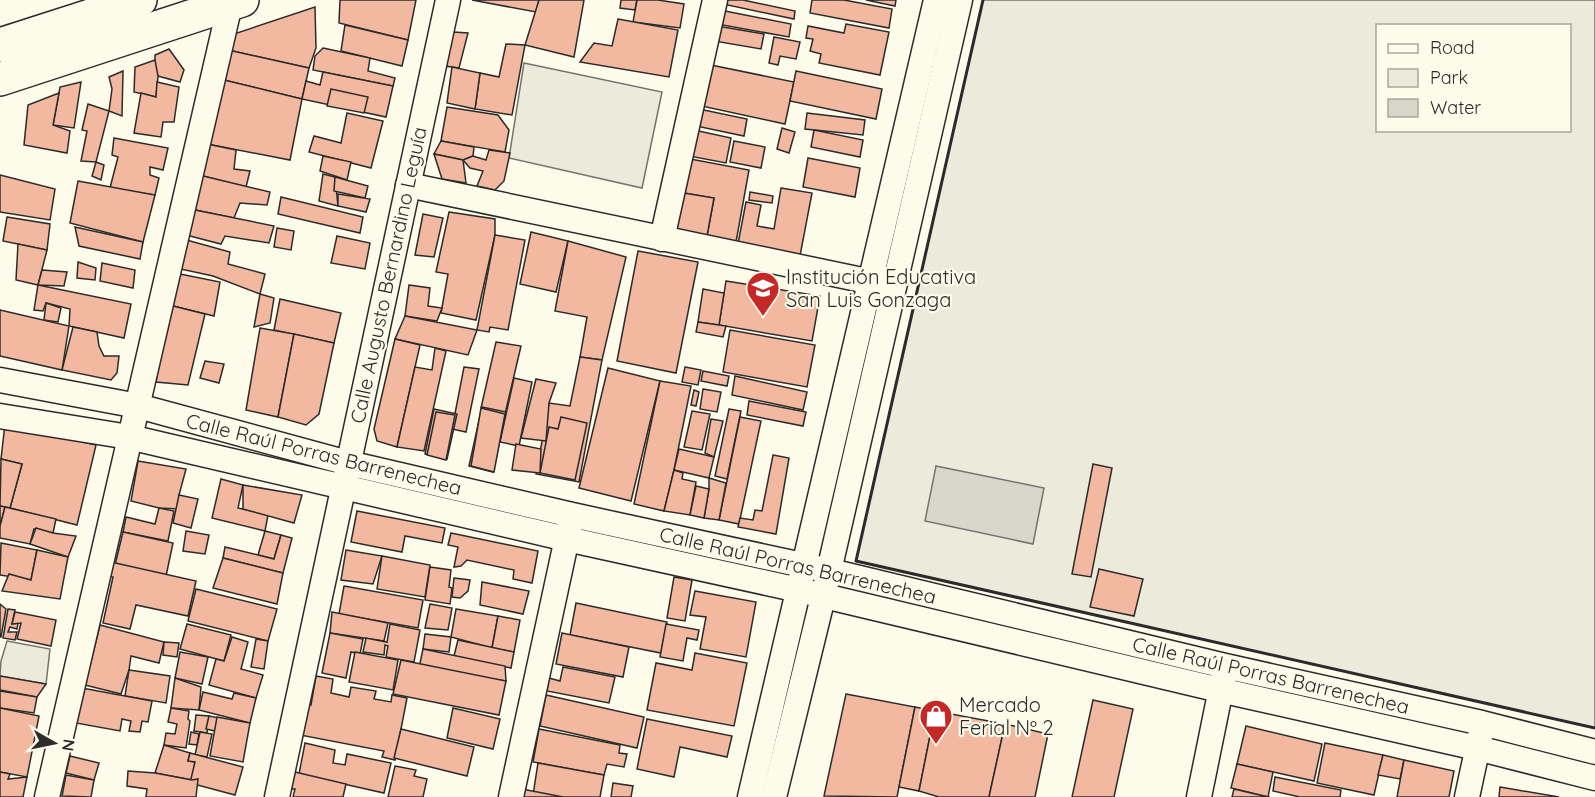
<svg xmlns="http://www.w3.org/2000/svg" width="1595" height="797" font-family="Quicksand,sans-serif">
<rect width="100%" height="100%" fill="#fdfbea"/>
<!-- green -->
<g fill="#ecebdb" stroke="#74746e" stroke-width="1.5" fill-rule="evenodd">
<path d="M 983,0 L 1595,0 L 1595,728 L 856,561 ZM 1378,26 L 1570,26 L 1570,130 L 1378,130 Z"/>
<path d="M 524,63 L 662,92 L 642,188 L 509,158 Z"/>
<path d="M 7,641 L 50,649 L 46,684 L 0,676 L 1,661 Z"/>
</g>
<!-- water -->
<path fill="#d8d7c9" stroke="#74746e" stroke-width="1.5" d="M 936,466 L 1044,488 L 1033,544 L 925,521 Z"/>
<!-- building -->
<g fill="#f2b8a0" stroke="#2b2b2b" stroke-width="1.5">
<path d="M 340,0 L 416,0 L 408,40 L 339,23 Z"/>
<path d="M 472,0 L 539,0 L 536,12 Z"/>
<path d="M 539,0 L 584,0 L 574,57 L 525,45 Z"/>
<path d="M 621,0 L 637,0 L 635,10 L 620,8 Z"/>
<path d="M 637,0 L 658,0 L 684,4 L 680,28 L 633,22 Z"/>
<path d="M 724,0 L 743,0 L 795,11 L 794,19 L 723,4 Z"/>
<path d="M 812,0 L 844,0 L 892,9 L 889,28 L 810,13 Z"/>
<path d="M 866,0 L 896,0 L 895,6 Z"/>
<path d="M 315,7 L 316,48 L 309,68 L 228,50 L 231,35 Z"/>
<path d="M 720,10 L 791,24 L 789,37 L 717,24 Z"/>
<path d="M 618,19 L 678,30 L 669,77 L 580,62 L 594,43 L 612,46 Z"/>
<path d="M 846,24 L 889,32 L 880,75 L 819,63 L 821,54 L 810,51 L 813,39 L 806,38 L 808,26 L 844,33 Z"/>
<path d="M 345,25 L 408,40 L 402,66 L 341,51 Z"/>
<path d="M 717,26 L 764,34 L 761,49 L 714,41 Z"/>
<path d="M 453,32 L 468,33 L 459,68 L 445,66 Z"/>
<path d="M 774,37 L 800,42 L 796,59 L 780,56 L 778,65 L 769,63 Z"/>
<path d="M 506,44 L 525,45 L 512,115 L 475,109 L 480,73 L 499,77 Z"/>
<path d="M 323,48 L 370,58 L 368,71 L 395,78 L 393,86 L 313,70 L 315,56 Z"/>
<path d="M 169,49 L 184,70 L 180,82 L 158,76 L 155,70 L 155,55 Z"/>
<path d="M 228,50 L 309,68 L 302,99 L 220,79 Z"/>
<path d="M 155,60 L 158,76 L 156,97 L 134,92 L 135,67 Z"/>
<path d="M 706,64 L 794,82 L 785,124 L 697,105 Z"/>
<path d="M 452,67 L 480,73 L 475,109 L 447,103 Z"/>
<path d="M 123,71 L 122,116 L 109,111 L 112,89 L 109,77 Z"/>
<path d="M 796,71 L 882,89 L 876,119 L 790,101 Z"/>
<path d="M 323,72 L 393,86 L 386,117 L 302,99 L 306,81 L 320,85 Z"/>
<path d="M 220,79 L 302,99 L 290,160 L 207,144 Z"/>
<path d="M 81,82 L 74,128 L 53,125 L 60,87 Z"/>
<path d="M 157,82 L 179,87 L 174,122 L 163,122 L 161,137 L 134,133 L 141,93 L 156,97 Z"/>
<path d="M 331,89 L 368,97 L 364,113 L 327,106 Z"/>
<path d="M 59,93 L 53,125 L 70,131 L 67,153 L 24,145 L 28,105 Z"/>
<path d="M 88,104 L 109,111 L 96,162 L 81,161 L 87,131 L 82,130 Z"/>
<path d="M 447,107 L 498,115 L 509,130 L 505,152 L 441,141 Z"/>
<path d="M 699,109 L 747,119 L 744,136 L 696,126 Z"/>
<path d="M 347,113 L 383,121 L 371,168 L 309,152 L 314,136 L 341,143 Z"/>
<path d="M 807,113 L 865,120 L 863,135 L 805,129 Z"/>
<path d="M 782,128 L 795,132 L 789,153 L 777,149 Z"/>
<path d="M 694,130 L 731,138 L 726,163 L 689,156 Z"/>
<path d="M 814,130 L 863,140 L 860,157 L 811,147 Z"/>
<path d="M 114,138 L 168,148 L 163,170 L 150,167 L 150,175 L 159,178 L 155,195 L 110,188 L 118,157 L 112,155 Z"/>
<path d="M 441,141 L 474,147 L 473,156 L 463,160 L 434,154 Z"/>
<path d="M 734,141 L 765,147 L 761,168 L 730,162 Z"/>
<path d="M 207,144 L 236,150 L 234,169 L 250,171 L 246,187 L 199,175 Z"/>
<path d="M 489,150 L 510,153 L 504,181 L 495,190 L 477,186 L 483,171 L 470,168 L 463,160 L 473,156 L 486,160 Z"/>
<path d="M 434,154 L 463,160 L 466,183 L 442,179 Z"/>
<path d="M 323,156 L 351,162 L 347,180 L 320,171 Z"/>
<path d="M 685,158 L 749,170 L 736,242 L 707,236 L 714,198 L 678,192 Z"/>
<path d="M 808,158 L 860,168 L 855,197 L 803,187 Z"/>
<path d="M 96,162 L 104,165 L 101,180 L 92,176 Z"/>
<path d="M 323,174 L 335,177 L 338,206 L 319,201 Z"/>
<path d="M 0,175 L 55,189 L 50,220 L 0,212 Z"/>
<path d="M 199,175 L 270,192 L 267,205 L 240,203 L 234,218 L 195,210 Z"/>
<path d="M 335,177 L 368,186 L 365,198 L 334,191 Z"/>
<path d="M 78,181 L 155,195 L 143,242 L 70,223 Z"/>
<path d="M 781,188 L 812,193 L 799,261 L 737,249 L 746,202 L 761,205 L 757,226 L 774,229 Z"/>
<path d="M 678,192 L 714,198 L 707,236 L 671,230 Z"/>
<path d="M 750,192 L 773,196 L 772,203 L 749,200 Z"/>
<path d="M 338,194 L 370,199 L 366,212 L 338,206 Z"/>
<path d="M 281,197 L 363,217 L 360,233 L 278,214 Z"/>
<path d="M 195,210 L 274,226 L 269,243 L 225,236 L 221,244 L 186,235 Z"/>
<path d="M 449,212 L 495,219 L 495,235 L 476,320 L 441,313 L 448,274 L 436,272 Z"/>
<path d="M 423,214 L 443,218 L 434,257 L 415,255 Z"/>
<path d="M 7,217 L 50,224 L 47,250 L 3,241 Z"/>
<path d="M 75,227 L 143,242 L 140,259 L 79,246 Z"/>
<path d="M 277,228 L 294,231 L 291,250 L 274,247 Z"/>
<path d="M 531,232 L 568,241 L 556,292 L 520,284 Z"/>
<path d="M 495,235 L 525,240 L 508,330 L 490,327 L 489,332 L 477,330 Z"/>
<path d="M 337,236 L 370,243 L 365,269 L 331,263 Z"/>
<path d="M 183,239 L 230,252 L 228,264 L 265,274 L 260,294 L 213,276 L 176,268 Z"/>
<path d="M 568,241 L 626,257 L 602,360 L 580,357 L 587,317 L 555,311 Z"/>
<path d="M 18,244 L 47,250 L 38,285 L 16,280 Z"/>
<path d="M 638,251 L 698,262 L 676,373 L 617,361 Z"/>
<path d="M 78,262 L 96,268 L 95,280 L 77,278 Z"/>
<path d="M 102,263 L 135,270 L 133,288 L 100,281 Z"/>
<path d="M 42,270 L 67,272 L 64,286 L 38,285 Z"/>
<path d="M 175,273 L 220,282 L 214,316 L 169,305 Z"/>
<path d="M 726,281 L 820,296 L 812,341 L 719,325 Z"/>
<path d="M 38,285 L 131,304 L 124,338 L 69,326 L 70,309 L 46,303 L 43,311 L 34,310 Z"/>
<path d="M 409,285 L 430,288 L 428,306 L 442,308 L 437,321 L 405,316 Z"/>
<path d="M 703,289 L 724,293 L 719,325 L 698,322 Z"/>
<path d="M 260,294 L 274,298 L 270,323 L 254,327 Z"/>
<path d="M 280,299 L 341,313 L 334,343 L 274,330 Z"/>
<path d="M 46,303 L 61,308 L 58,322 L 44,320 Z"/>
<path d="M 169,305 L 205,314 L 188,385 L 156,382 Z"/>
<path d="M 0,310 L 69,326 L 62,370 L 0,356 Z"/>
<path d="M 405,316 L 477,330 L 468,355 L 395,339 Z"/>
<path d="M 698,322 L 726,326 L 723,337 L 696,332 Z"/>
<path d="M 73,327 L 97,332 L 99,346 L 104,356 L 119,356 L 117,373 L 111,380 L 62,370 Z"/>
<path d="M 260,328 L 294,334 L 278,417 L 246,410 Z"/>
<path d="M 730,330 L 815,345 L 807,387 L 723,372 Z"/>
<path d="M 294,334 L 334,343 L 319,414 L 306,425 L 278,417 Z"/>
<path d="M 395,339 L 420,345 L 397,447 L 377,441 L 374,429 Z"/>
<path d="M 496,342 L 521,346 L 505,414 L 481,408 Z"/>
<path d="M 435,348 L 446,351 L 424,451 L 397,447 L 415,367 L 432,370 Z"/>
<path d="M 580,357 L 602,360 L 579,482 L 536,474 L 549,403 L 570,406 Z"/>
<path d="M 205,361 L 224,364 L 219,383 L 200,378 Z"/>
<path d="M 464,367 L 479,369 L 466,432 L 452,429 Z"/>
<path d="M 685,367 L 701,370 L 698,385 L 682,382 Z"/>
<path d="M 608,368 L 660,381 L 631,501 L 579,488 Z"/>
<path d="M 703,371 L 729,376 L 727,386 L 701,381 Z"/>
<path d="M 735,376 L 807,392 L 803,410 L 732,395 Z"/>
<path d="M 514,378 L 532,382 L 519,446 L 500,442 Z"/>
<path d="M 536,379 L 556,383 L 549,403 L 546,441 L 521,438 Z"/>
<path d="M 660,381 L 691,386 L 674,470 L 664,511 L 634,504 Z"/>
<path d="M 703,389 L 721,392 L 717,412 L 700,409 Z"/>
<path d="M 694,390 L 699,392 L 696,406 L 691,405 Z"/>
<path d="M 749,401 L 806,412 L 803,426 L 747,415 Z"/>
<path d="M 482,407 L 506,412 L 493,472 L 469,466 Z"/>
<path d="M 481,408 L 505,414 L 494,472 L 471,466 Z"/>
<path d="M 434,409 L 457,414 L 447,459 L 425,454 Z"/>
<path d="M 729,409 L 741,411 L 727,479 L 715,476 Z"/>
<path d="M 692,411 L 710,414 L 702,450 L 684,447 Z"/>
<path d="M 436,412 L 455,415 L 446,460 L 427,455 Z"/>
<path d="M 561,417 L 587,423 L 575,480 L 540,473 L 549,427 L 558,429 Z"/>
<path d="M 740,417 L 761,421 L 739,524 L 719,520 Z"/>
<path d="M 711,419 L 723,421 L 714,457 L 705,453 Z"/>
<path d="M 5,424 L 96,445 L 77,525 L 10,508 L 22,464 L 1,459 Z"/>
<path d="M 516,444 L 541,449 L 540,473 L 512,470 Z"/>
<path d="M 679,449 L 714,457 L 709,478 L 674,470 Z"/>
<path d="M 773,455 L 789,458 L 776,534 L 738,527 L 740,518 L 753,520 L 755,510 L 762,511 Z"/>
<path d="M 1,459 L 22,464 L 10,508 L 0,506 Z"/>
<path d="M 138,461 L 186,469 L 179,495 L 179,509 L 159,508 L 131,501 Z"/>
<path d="M 1093,464 L 1112,468 L 1091,577 L 1072,574 Z"/>
<path d="M 674,470 L 683,473 L 682,479 L 696,482 L 690,515 L 664,511 Z"/>
<path d="M 709,478 L 726,483 L 719,520 L 704,518 L 709,489 Z"/>
<path d="M 221,479 L 243,485 L 238,508 L 268,515 L 265,531 L 212,518 Z"/>
<path d="M 243,485 L 302,495 L 294,523 L 243,509 Z"/>
<path d="M 696,486 L 709,489 L 704,518 L 690,515 Z"/>
<path d="M 179,495 L 198,499 L 191,528 L 173,523 Z"/>
<path d="M 0,506 L 5,507 L 0,526 Z"/>
<path d="M 5,507 L 56,519 L 53,533 L 34,529 L 30,544 L 0,538 L 0,526 Z"/>
<path d="M 159,508 L 174,511 L 168,541 L 123,532 L 126,517 L 155,524 Z"/>
<path d="M 357,511 L 445,528 L 442,543 L 405,536 L 402,552 L 351,542 Z"/>
<path d="M 36,528 L 53,533 L 76,536 L 68,557 L 30,544 Z"/>
<path d="M 186,531 L 209,535 L 205,554 L 183,551 Z"/>
<path d="M 265,531 L 281,535 L 274,559 L 258,555 Z"/>
<path d="M 123,532 L 173,543 L 166,576 L 115,565 Z"/>
<path d="M 451,533 L 538,551 L 532,583 L 513,579 L 514,570 L 467,560 L 461,566 L 454,567 L 458,547 L 448,545 Z"/>
<path d="M 281,535 L 292,538 L 283,573 L 223,558 L 225,547 L 274,559 Z"/>
<path d="M 1,543 L 37,550 L 31,580 L 0,575 Z"/>
<path d="M 37,550 L 68,557 L 60,599 L 2,591 L 9,574 L 31,580 Z"/>
<path d="M 346,550 L 382,556 L 373,584 L 341,580 Z"/>
<path d="M 382,556 L 430,565 L 425,597 L 377,589 Z"/>
<path d="M 223,558 L 283,573 L 277,604 L 213,588 Z"/>
<path d="M 102,560 L 196,581 L 188,616 L 136,605 L 130,629 L 103,623 L 113,577 L 99,574 Z"/>
<path d="M 430,567 L 451,570 L 449,587 L 452,588 L 450,604 L 425,600 Z"/>
<path d="M 1099,569 L 1143,579 L 1134,616 L 1090,607 Z"/>
<path d="M 674,577 L 692,580 L 685,621 L 667,618 Z"/>
<path d="M 454,578 L 470,580 L 468,591 L 460,598 L 452,597 Z"/>
<path d="M 482,582 L 529,591 L 523,614 L 480,605 Z"/>
<path d="M 344,586 L 423,600 L 418,628 L 339,614 Z"/>
<path d="M 196,589 L 277,609 L 268,641 L 188,621 Z"/>
<path d="M 695,591 L 756,602 L 746,657 L 700,649 L 706,617 L 690,615 Z"/>
<path d="M 576,603 L 667,622 L 661,653 L 570,635 Z"/>
<path d="M 0,604 L 6,609 L 1,637 L 0,637 Z"/>
<path d="M 430,604 L 452,608 L 448,630 L 425,628 Z"/>
<path d="M 8,609 L 15,610 L 12,624 L 18,623 L 17,629 L 10,627 L 8,632 L 17,632 L 15,640 L 3,638 Z"/>
<path d="M 456,609 L 498,616 L 492,648 L 451,637 Z"/>
<path d="M 15,612 L 56,620 L 51,646 L 17,639 L 21,623 L 12,624 Z"/>
<path d="M 332,612 L 388,623 L 384,641 L 330,633 Z"/>
<path d="M 498,616 L 520,620 L 514,652 L 492,648 Z"/>
<path d="M 187,624 L 231,635 L 224,661 L 180,649 Z"/>
<path d="M 390,624 L 420,630 L 414,662 L 386,657 L 388,646 L 385,645 L 384,655 L 363,652 L 366,638 L 387,642 Z"/>
<path d="M 666,624 L 699,630 L 697,640 L 687,638 L 683,661 L 660,657 Z"/>
<path d="M 100,625 L 164,642 L 159,663 L 131,656 L 129,670 L 121,694 L 85,685 Z"/>
<path d="M 330,633 L 363,639 L 360,654 L 351,652 L 346,678 L 322,673 Z"/>
<path d="M 562,633 L 629,647 L 623,677 L 556,664 Z"/>
<path d="M 425,634 L 451,637 L 449,652 L 423,649 Z"/>
<path d="M 232,637 L 248,642 L 241,669 L 263,675 L 256,698 L 209,685 L 216,659 L 224,661 Z"/>
<path d="M 256,639 L 268,641 L 264,669 L 251,667 Z"/>
<path d="M 458,640 L 514,652 L 511,668 L 454,656 Z"/>
<path d="M 164,642 L 179,643 L 177,657 L 163,655 Z"/>
<path d="M 423,649 L 505,666 L 506,681 L 419,668 Z"/>
<path d="M 180,652 L 208,657 L 202,684 L 175,678 Z"/>
<path d="M 355,652 L 398,660 L 393,690 L 349,682 Z"/>
<path d="M 695,653 L 747,663 L 734,726 L 647,710 L 656,663 L 692,670 Z"/>
<path d="M 401,660 L 506,681 L 499,715 L 393,694 Z"/>
<path d="M 563,667 L 615,677 L 609,703 L 547,691 L 549,678 L 560,681 Z"/>
<path d="M 129,670 L 170,676 L 166,703 L 125,696 Z"/>
<path d="M 0,676 L 46,684 L 37,697 L 0,690 Z"/>
<path d="M 316,676 L 333,679 L 331,693 L 349,697 L 351,687 L 376,691 L 374,699 L 391,702 L 392,695 L 407,698 L 395,760 L 382,757 L 384,751 L 300,735 L 306,703 L 311,705 Z"/>
<path d="M 175,678 L 201,687 L 199,710 L 171,708 Z"/>
<path d="M 82,688 L 152,701 L 148,722 L 142,721 L 140,732 L 129,731 L 131,721 L 122,719 L 120,731 L 76,723 Z"/>
<path d="M 0,691 L 37,697 L 34,713 L 0,708 Z"/>
<path d="M 203,692 L 232,699 L 234,693 L 256,698 L 250,723 L 199,710 Z"/>
<path d="M 846,694 L 915,707 L 897,797 L 824,796 Z"/>
<path d="M 546,695 L 644,717 L 637,748 L 540,726 Z"/>
<path d="M 1093,700 L 1133,709 L 1114,797 L 1072,797 Z"/>
<path d="M 915,707 L 935,711 L 919,791 L 899,787 Z"/>
<path d="M 0,708 L 39,716 L 27,777 L 0,772 Z"/>
<path d="M 171,708 L 189,711 L 188,719 L 190,721 L 186,748 L 164,745 L 166,733 L 175,734 L 177,724 L 168,722 Z"/>
<path d="M 453,708 L 500,719 L 493,749 L 447,738 Z"/>
<path d="M 935,711 L 1005,724 L 989,797 L 939,797 L 919,791 Z"/>
<path d="M 196,715 L 209,716 L 207,733 L 194,731 Z"/>
<path d="M 209,716 L 219,718 L 215,731 L 206,729 Z"/>
<path d="M 217,717 L 250,723 L 243,762 L 210,756 Z"/>
<path d="M 647,719 L 732,736 L 727,757 L 680,747 L 674,777 L 637,769 Z"/>
<path d="M 1005,724 L 1048,734 L 1035,797 L 989,797 Z"/>
<path d="M 1246,726 L 1322,744 L 1314,781 L 1237,764 Z"/>
<path d="M 401,729 L 474,747 L 467,776 L 394,758 Z"/>
<path d="M 539,729 L 620,745 L 619,753 L 627,754 L 624,767 L 607,764 L 604,775 L 533,762 Z"/>
<path d="M 191,732 L 199,734 L 197,745 L 189,744 Z"/>
<path d="M 200,732 L 212,734 L 207,757 L 195,755 Z"/>
<path d="M 305,743 L 335,750 L 333,763 L 345,765 L 347,754 L 391,763 L 384,793 L 299,774 Z"/>
<path d="M 1325,743 L 1383,755 L 1374,795 L 1317,783 Z"/>
<path d="M 164,745 L 190,753 L 188,761 L 195,762 L 192,780 L 155,773 Z"/>
<path d="M 190,753 L 243,767 L 235,795 L 190,783 L 195,762 L 188,761 Z"/>
<path d="M 1383,755 L 1404,760 L 1400,779 L 1378,775 Z"/>
<path d="M 70,756 L 99,763 L 94,780 L 66,773 Z"/>
<path d="M 1404,760 L 1454,771 L 1449,797 L 1397,797 Z"/>
<path d="M 538,763 L 604,775 L 600,797 L 549,797 L 533,795 Z"/>
<path d="M 1237,764 L 1273,772 L 1268,797 L 1231,788 Z"/>
<path d="M 395,766 L 416,770 L 414,776 L 427,779 L 423,797 L 388,797 Z"/>
<path d="M 128,771 L 155,773 L 192,780 L 198,779 L 196,797 L 146,797 L 147,789 L 127,786 Z"/>
<path d="M 0,772 L 10,774 L 8,779 L 27,777 L 23,797 L 0,797 Z"/>
<path d="M 295,772 L 346,784 L 343,797 L 293,797 L 295,789 L 291,789 Z"/>
<path d="M 66,775 L 94,780 L 91,797 L 62,796 Z"/>
<path d="M 1275,777 L 1341,790 L 1340,797 L 1300,797 L 1273,791 Z"/>
<path d="M 613,783 L 633,786 L 631,797 L 611,797 Z"/>
<path d="M 1500,787 L 1559,797 L 1499,797 Z"/>
<path d="M 522,789 L 563,797 L 521,797 Z"/>
<path d="M 1234,789 L 1268,797 L 1270,797 L 1232,797 Z"/>
</g>
<g fill="none" stroke-linecap="round" stroke-linejoin="round">
<defs>
<g id="street">
<path d="M 408,185 L 886,285"/>
<path d="M 662,239 L 715,0"/>
<path d="M 0,380 L 138,406 L 348,463 L 572,515 L 830,571 L 1225,666 L 1482,723 L 1595,752"/>
<path d="M 0,416 L 129,437 L 567,539 L 799,590 L 1220,690 L 1477,748 L 1595,778"/>
<path d="M 47,797 L 231,0"/>
<path d="M 277,797 L 448,0"/>
<path d="M 511,797 L 570,524"/>
<path d="M 750,797 L 936,0"/>
<path d="M 774,797 L 823,597 L 960,0"/>
<path d="M 1199,797 L 1224,674"/>
<path d="M 1467,797 L 1481,732"/>
</g>
<g id="secondary">
<path d="M 0,45 L 140,0"/>
<path d="M 0,79 L 242,0"/>
</g>
</defs>
<!-- street casing -->
<use href="#street" stroke="#2b2b2b" stroke-width="27"/>
<!-- secondary casing -->
<use href="#secondary" stroke="#2b2b2b" stroke-width="36"/>
<!-- street -->
<use href="#street" stroke="#fdfbea" stroke-width="24"/>
<!-- secondary -->
<use href="#secondary" stroke="#fdfbea" stroke-width="33"/>
<!-- wall -->
<path stroke="#2b2b2b" stroke-width="3" d="M 983,0 L 856,561 L 1595,728"/>
</g>
<!-- icons -->
<defs>
<symbol id="school-pin" viewBox="-11 -11 22 30"><path d="M0 17L-7.5 6A9.5 9.5 0 1 1 7.5 6Z" fill="#c62828" stroke="#fdfbea"/><path d="M0-5L7-2L0 1L-7-2ZM-4 1L0 2.5L4 1V4Q0 6-4 4Z" fill="#fff"/></symbol>
<symbol id="shop-pin" viewBox="-11 -11 22 30"><path d="M0 17L-7.5 6A9.5 9.5 0 1 1 7.5 6Z" fill="#c62828" stroke="#fdfbea"/><path d="M-5-2.5h2.3a2.7 3.5 0 0 1 5.4 0H5L5.5 6h-11ZM-1.5-2.5h3a1.5 2.3 0 0 0-3 0Z" fill="#fff"/></symbol>
</defs>
<g fill-rule="evenodd">
<use href="#school-pin" x="744" y="269" width="38" height="52"/>
<use href="#shop-pin" x="917" y="697" width="38" height="52"/>
</g>
<g text-anchor="middle" dominant-baseline="central" stroke-width="4.5" stroke-linejoin="round" paint-order="stroke">
<!-- street labels -->
<g font-size="20" fill="#2b2b2b" stroke="#fdfbea">
<text transform="translate(388 275) rotate(-78)">Calle Augusto Bernardino Leguía</text>
<text transform="translate(324 454) rotate(14)">Calle Raúl Porras Barrenechea</text>
<text transform="translate(798 565) rotate(13)">Calle Raúl Porras Barrenechea</text>
<text transform="translate(1271 675) rotate(13)">Calle Raúl Porras Barrenechea</text>
</g>
<!-- poi labels -->
<g font-size="20" fill="#2b2b2b" stroke="#fdfbea" text-anchor="start">
<text x="786" y="276">Institución Educativa<tspan x="786" dy="23">San Luis Gonzaga</tspan></text>
<text x="959" y="704">Mercado<tspan x="959" dy="23">Ferial Nº 2</tspan></text>
</g>
</g>
<!-- legend -->
<rect x="1376" y="24" width="195" height="108" fill="#fdfbea" stroke="#a9a89e" stroke-width="1.5"/>
<rect x="1388" y="44" width="30" height="9" fill="#fdfbea" stroke="#a9a89e" stroke-width="1.5"/>
<text x="1430" y="54" font-size="18" fill="#2b2b2b">Road</text>
<rect x="1388" y="69" width="30" height="18" fill="#ecebdb" stroke="#a9a89e" stroke-width="1.5"/>
<text x="1430" y="84" font-size="18" fill="#2b2b2b">Park</text>
<rect x="1388" y="99" width="30" height="18" fill="#d8d7c9" stroke="#a9a89e" stroke-width="1.5"/>
<text x="1430" y="114" font-size="18" fill="#2b2b2b">Water</text>
<!-- north arrow -->
<g transform="translate(54 743) rotate(99)" stroke="#fdfbea" stroke-width="4.5" paint-order="stroke">
<path d="M0-4.5L10 22L0 15L-10 22Z" fill="#2b2b2b"/>
<text y="-9" font-size="16" font-weight="bold" text-anchor="middle" fill="#2b2b2b">N</text>
</g>
</svg>
